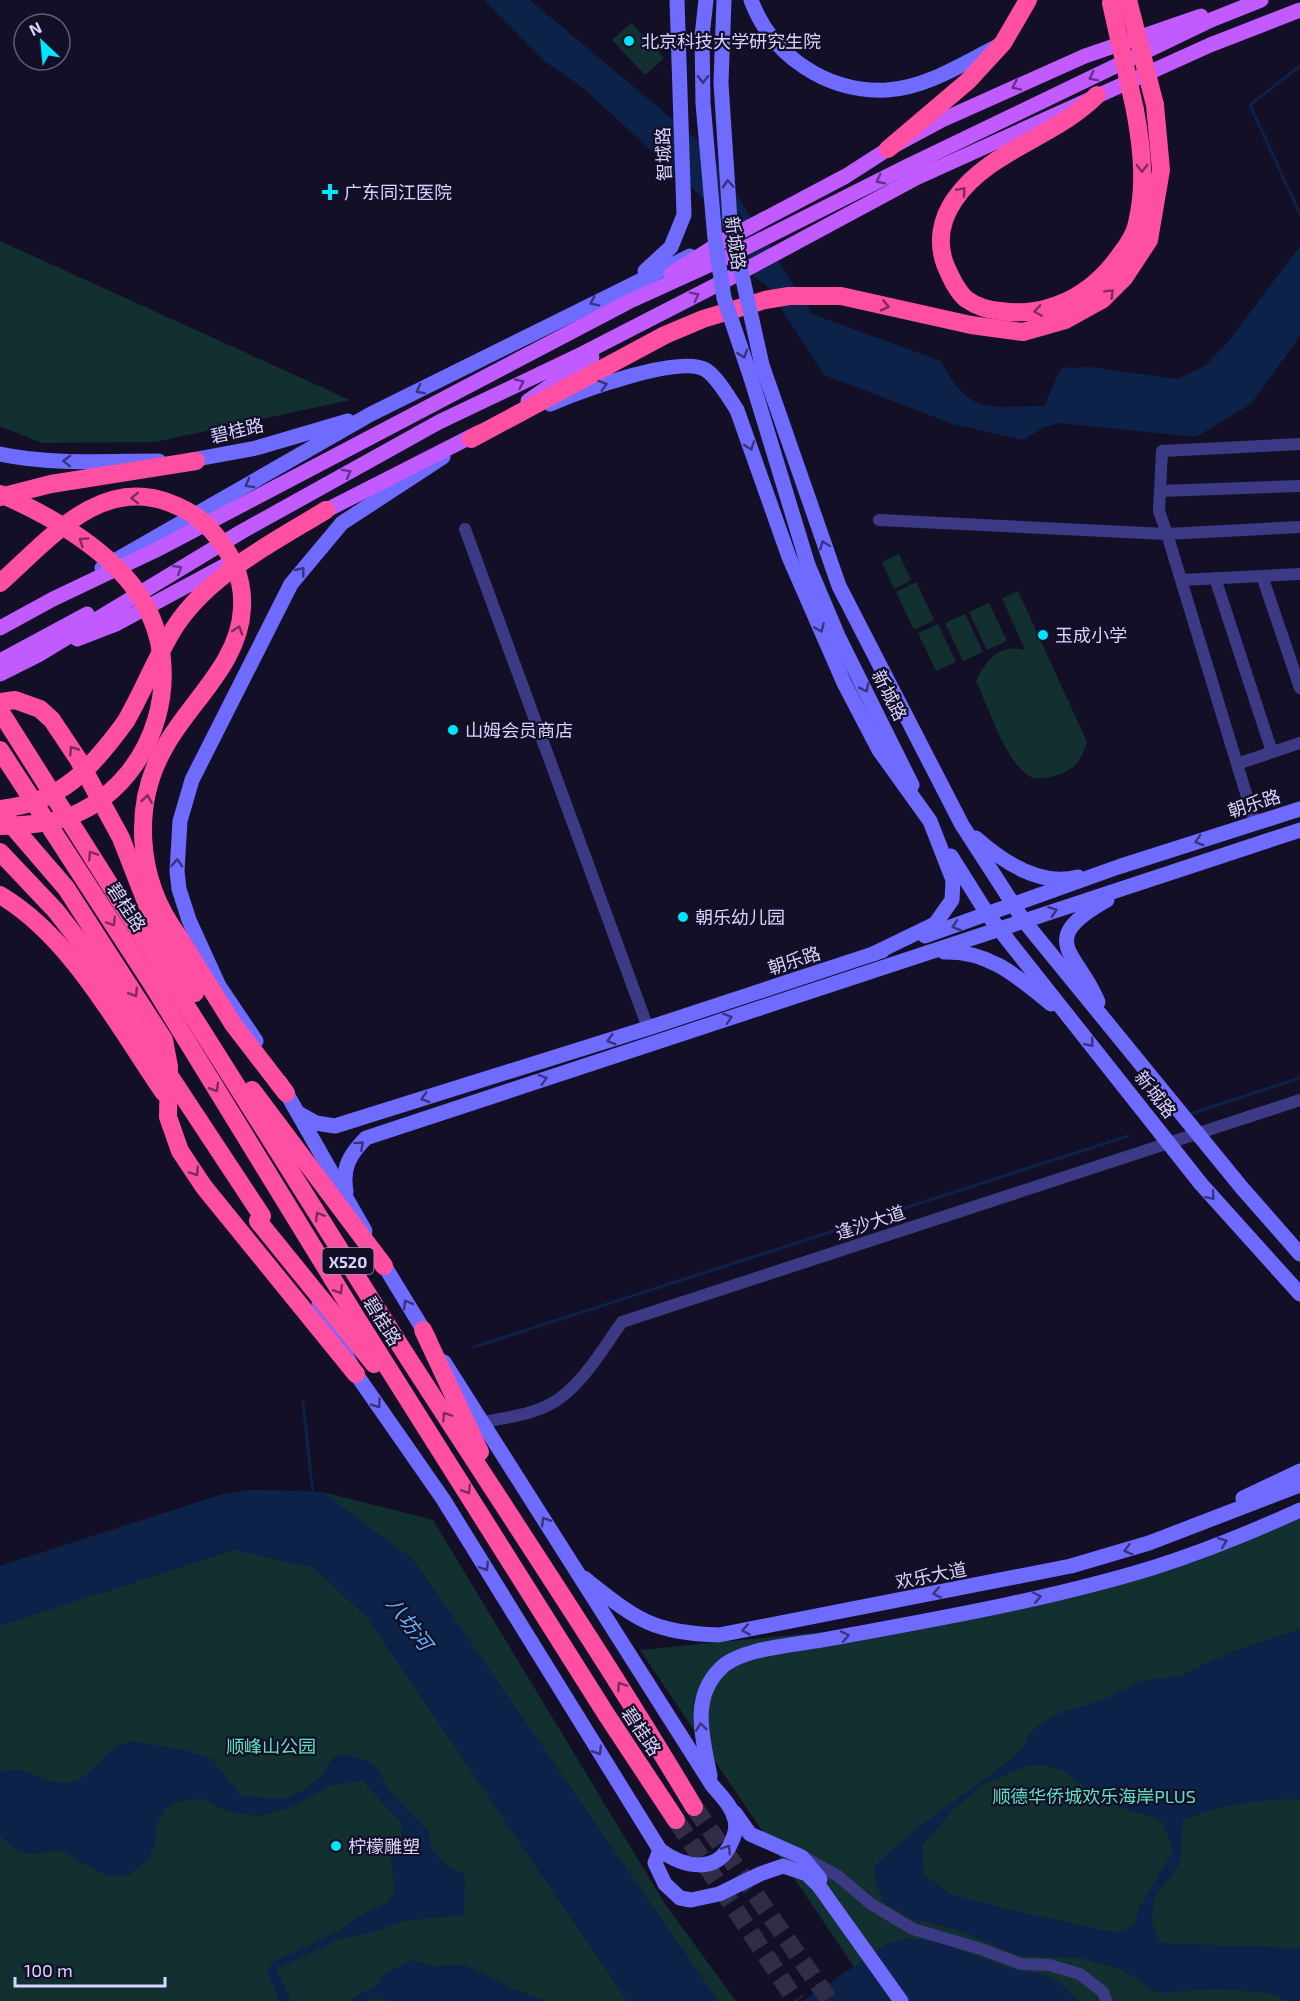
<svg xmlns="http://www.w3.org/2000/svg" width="1300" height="2001" font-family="'Exo 2','Noto Sans SC',sans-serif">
<rect width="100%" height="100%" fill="#130f26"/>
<!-- green -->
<g fill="#12302f">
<path d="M 631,23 L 664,58 L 645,75 L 612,40 Z"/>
<path d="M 0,241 L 350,400 L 155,442 L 42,443 L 0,426 Z"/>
<path d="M 899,554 L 911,580 L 894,589 L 882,562 Z"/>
<path d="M 916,582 L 934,620 L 914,630 L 896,592 Z"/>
<path d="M 1018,591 L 1087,742 C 1081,761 1074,771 1054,776 C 1047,778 1037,780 1031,777 C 1007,766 988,706 976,681 C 986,660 999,643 1025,650 L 1002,598 Z"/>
<path d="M 989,603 L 1007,641 L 987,650 L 969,612 Z"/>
<path d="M 965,614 L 983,652 L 963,661 L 945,623 Z"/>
<path d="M 938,624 L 956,662 L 936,671 L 918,633 Z"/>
<path d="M 253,1490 L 322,1492 L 433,1520 L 665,1904 L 736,2001 L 0,2001 L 0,1566 L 220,1495 Z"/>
<path d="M 1300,1516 L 1300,2001 L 877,2001 L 640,1650 L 954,1619 L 1159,1571 Z"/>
</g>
<!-- water -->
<g fill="#0c2248" fill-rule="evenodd">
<path d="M 484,0 L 530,0 L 708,149 L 812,314 L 941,361 C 969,416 989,406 1044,406 L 1061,368 L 1090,367 L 1177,379 L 1205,366 L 1228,342 L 1300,246 L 1300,336 L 1251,404 L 1196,437 L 1059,423 L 1042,428 L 1024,440 L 953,424 L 824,375 L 766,285 L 755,278 L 702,197 L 582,87 L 544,61 Z"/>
<path d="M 253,1490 L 322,1492 L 414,1560 L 718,2001 L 627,2001 L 368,1619 L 314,1568 L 234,1550 L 0,1626 L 0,1566 L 220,1495 Z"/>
<path d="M 1300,1629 L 1300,1799 C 1259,1799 1221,1805 1183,1820 L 1180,1863 L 1153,1900 L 1152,1923 L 1160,1943 L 1300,1948 L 1300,2001 L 1289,2001 L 1269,1993 L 1216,1989 L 1159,1993 L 1120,1969 L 1081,1958 L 1019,1956 L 953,1928 L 911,1919 L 884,1903 L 875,1881 L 874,1866 L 917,1828 L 1009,1761 L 1024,1746 L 1030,1733 L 1041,1723 L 1064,1711 L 1100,1701 L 1143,1680 L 1180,1676 L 1231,1652 ZM 1030,1765 L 1045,1765 L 1062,1770 L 1097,1797 L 1128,1810 L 1155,1817 L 1163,1823 L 1173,1851 L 1138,1910 L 1134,1924 L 1117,1933 L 1016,1911 L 951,1894 L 924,1875 L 922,1846 L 953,1810 L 983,1784 Z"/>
<path d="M 132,1741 L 189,1751 L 212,1759 L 241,1796 L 284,1799 L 303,1790 L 320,1777 L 334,1757 L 345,1754 L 374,1764 L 394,1797 L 429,1831 L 432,1851 L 449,1867 L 465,1875 L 464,1915 L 403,1921 L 371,1933 L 339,1939 L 276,1969 L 292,2001 L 280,2001 L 267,1971 L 272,1963 L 341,1930 L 357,1917 L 386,1903 L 395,1892 C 393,1866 384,1859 402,1836 L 400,1821 L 362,1781 L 331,1785 L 290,1808 L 257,1816 L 230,1812 L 203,1799 L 181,1801 L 164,1809 L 156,1827 L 155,1845 L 149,1859 L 129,1875 L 110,1877 L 60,1850 C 29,1856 23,1857 0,1836 L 0,1773 C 21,1760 45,1786 67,1783 C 88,1781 99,1759 115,1747 C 119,1744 126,1743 132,1741 Z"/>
<path d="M 908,1938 L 938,1942 L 1005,1967 L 1046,1975 L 1062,1984 L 1079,2001 L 803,2001 L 888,1943 Z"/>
<path d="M 412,1960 L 432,1966 L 465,1965 L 516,1990 L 547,2001 L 391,2001 L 375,1998 L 370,2001 L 348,2001 L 380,1983 L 383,1974 Z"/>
</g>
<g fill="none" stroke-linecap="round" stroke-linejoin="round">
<!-- stream -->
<g stroke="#0c2248" stroke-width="3">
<path d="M 1300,66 L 1250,105 L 1300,214"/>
<path d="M 1190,1114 L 1300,1078"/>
<path d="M 474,1347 L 1128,1136"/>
<path d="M 303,1402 L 313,1495"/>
</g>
<!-- highway-tunnel -->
<g stroke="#312d47" stroke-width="18" stroke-dasharray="18 9" stroke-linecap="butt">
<path d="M 694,1807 L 830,2001"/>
<path d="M 676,1820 L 796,2001"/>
</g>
<!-- street -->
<g stroke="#3d3a85" stroke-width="12">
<path d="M 1300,444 L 1162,451 L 1159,511 L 1167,534 L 1300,527"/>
<path d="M 1160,491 L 1300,486"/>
<path d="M 879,520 L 1167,534 L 1255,823"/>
<path d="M 465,529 L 648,1028"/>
<path d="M 1262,576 L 1300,688"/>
<path d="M 1215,578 L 1272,752"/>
<path d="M 1182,580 L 1300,574"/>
<path d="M 1237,764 L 1300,743"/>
<path d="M 484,1422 C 508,1417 539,1414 560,1398 C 585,1380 604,1347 622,1322 L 1300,1100"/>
<path d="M 807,1859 L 838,1876 L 871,1904 L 913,1929 L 981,1949 L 1021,1964 L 1049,1965 L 1080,1974 L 1103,1992 L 1106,2001"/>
</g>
<!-- secondary -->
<g stroke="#6f6bff" stroke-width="15">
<path d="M 751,0 C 772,56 827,93 887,90 C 926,88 964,63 998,46"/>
<path d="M 645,271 L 671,247 L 684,215 L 677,0"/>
<path d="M 762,365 L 839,586 L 962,825 L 1024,921 L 1242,1188 L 1300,1254"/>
<path d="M 751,378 L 808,565 L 838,636 L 912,785"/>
<path d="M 550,404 C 578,392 680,354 706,370 C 718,378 729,398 737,410 L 789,557 L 844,683 L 879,750 L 930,821 L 953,880 L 952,900 L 935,924 L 873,954"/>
<path d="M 0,454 C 52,465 106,461 159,461"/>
<path d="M 186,461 L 256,448 L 348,421"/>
<path d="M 102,568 L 371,414 L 690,256"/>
<path d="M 976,838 C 1003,862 1040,887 1078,877"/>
<path d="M 951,856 L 988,915 L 1201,1184 L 1300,1294"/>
<path d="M 925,936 L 1118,867 L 1300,809"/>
<path d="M 944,952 C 989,950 1019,978 1051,1004"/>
<path d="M 1098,1002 C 1078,952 1034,941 1107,900"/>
<path d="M 256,1041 L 219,986 L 189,920 L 179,889 L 177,871 L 180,821 L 192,780 L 291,584 L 342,523 L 443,457"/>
<path d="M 280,1082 L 365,1231"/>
<path d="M 300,1114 L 316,1123 L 335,1126 L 648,1028 L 882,951"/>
<path d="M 346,1192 C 342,1168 349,1155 366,1138 L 1300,830"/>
<path d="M 379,1257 L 429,1339"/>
<path d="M 319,1304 L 356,1374 L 443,1499 L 660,1850 C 683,1867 717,1875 731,1843 C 735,1835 737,1828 735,1820 C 732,1806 721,1796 712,1785 L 444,1362"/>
<path d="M 1243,1498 L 1300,1471"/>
<path d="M 584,1578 C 636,1619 651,1633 719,1635 L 1071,1566 L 1149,1543 L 1300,1485"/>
<path d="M 710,1776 C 703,1739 690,1699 720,1669 C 741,1647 799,1645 828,1639 C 936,1619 1047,1600 1152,1568 C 1202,1552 1252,1532 1300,1510"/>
<path d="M 735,1813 L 750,1834 L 802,1857 L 820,1879"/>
<path d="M 660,1850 L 655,1863 L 665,1884 L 680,1898 L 691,1900 L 719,1894 L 760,1874 L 783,1866 L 807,1874 L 819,1886 L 901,2001"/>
</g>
<!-- primary -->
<g stroke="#c25bff" stroke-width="15">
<path d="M 671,274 L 723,241 L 846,176 L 888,149 L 942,120 L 1085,56 L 1201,16"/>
<path d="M 528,401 L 592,357"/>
<path d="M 317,515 L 480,432"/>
<path d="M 0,628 L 53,599 L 156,550 L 628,302 L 729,256 L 906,167 L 1211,20 L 1261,0"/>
<path d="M 77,639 L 116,624 L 233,561"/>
<path d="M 0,661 L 87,614"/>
<path d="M 0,674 L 38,655 L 241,532 L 439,422 L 582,354 L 730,278 L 916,178 L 1210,45 L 1300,10"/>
</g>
<!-- highway -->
<g stroke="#ff4fa3" stroke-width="18">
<path d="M 1097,95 C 1056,137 989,150 955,199 C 941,219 937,242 945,264 C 950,276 956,290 966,299 C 976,306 988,310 1000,311 C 1049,318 1092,295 1120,255 C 1127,246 1135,234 1137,223 C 1146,185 1142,148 1135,110"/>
<path d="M 888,149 L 968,81 L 1003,43 L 1028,0"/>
<path d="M 471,439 L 665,335 L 703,319 L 765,300 L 789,296 L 841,296 L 971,325 L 1023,332 L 1065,320 L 1103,299 L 1124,278 L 1149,240 L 1161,170 L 1155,105"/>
<path d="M 0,497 L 51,484 L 196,461"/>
<path d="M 0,702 L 15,700 L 40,709 L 52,720 L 78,759 L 121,838 L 158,933 L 195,993"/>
<path d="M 2,714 C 136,924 268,1136 401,1347 C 499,1500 601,1651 694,1807"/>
<path d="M 126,721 C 142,693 154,663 170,635 C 203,577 271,544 326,510"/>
<path d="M 0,750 L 152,984 L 356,1317 L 606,1714 L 676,1820"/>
<path d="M 3,815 L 66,888 L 164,1040 L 169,1067 L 168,1117 L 180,1151 L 204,1187 L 356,1374"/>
<path d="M 177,934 L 233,1024 L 286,1093"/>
<path d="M 252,1090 L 384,1266"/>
<path d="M 258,1221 L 374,1364"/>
<path d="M 423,1330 L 480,1452"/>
</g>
<!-- secondary-bridge -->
<g stroke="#6f6bff" stroke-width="15">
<path d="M 706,0 L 702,36 L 703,103 L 715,239 L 724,298 L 751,378"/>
<path d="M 724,0 L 721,83 L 730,221 L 762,365"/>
</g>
<!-- highway-bridge -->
<g stroke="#ff4fa3" stroke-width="18">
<path d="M 1128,0 L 1155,105"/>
<path d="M 1111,3 L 1135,110"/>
<path d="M 0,494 C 48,514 113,552 141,598 C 187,671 157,774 80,812 C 56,824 27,825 0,826"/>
<path d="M 0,583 C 47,542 99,475 170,503 C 186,509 200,517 211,530 C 231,552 244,577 242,608 C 240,662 191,701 166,745 C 131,804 137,880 177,934"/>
<path d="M 0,809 C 61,803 92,768 126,721"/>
<path d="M 0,852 L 56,911 L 90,955 L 262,1216"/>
<path d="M 0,895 C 70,936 118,1026 164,1093"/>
</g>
</g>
<!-- one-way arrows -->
<defs><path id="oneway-chevron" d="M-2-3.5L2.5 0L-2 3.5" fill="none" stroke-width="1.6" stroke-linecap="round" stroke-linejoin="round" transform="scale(1.5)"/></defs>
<g stroke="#623188">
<use href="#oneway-chevron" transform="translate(1093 77) rotate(154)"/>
<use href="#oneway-chevron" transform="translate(1016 86) rotate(156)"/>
<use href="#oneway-chevron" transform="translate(880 180) rotate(153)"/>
<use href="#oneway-chevron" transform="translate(695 296) rotate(-27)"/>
<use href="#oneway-chevron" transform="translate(520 383) rotate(-25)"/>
<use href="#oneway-chevron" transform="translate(347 473) rotate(-29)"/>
<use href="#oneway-chevron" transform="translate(178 569) rotate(-30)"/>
</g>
<g stroke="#38347d">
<use href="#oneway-chevron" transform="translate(703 79) rotate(89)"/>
<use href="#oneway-chevron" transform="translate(728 184) rotate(-93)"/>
<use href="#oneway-chevron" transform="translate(594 302) rotate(154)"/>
<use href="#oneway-chevron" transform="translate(743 354) rotate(72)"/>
<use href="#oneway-chevron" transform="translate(603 385) rotate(-18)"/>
<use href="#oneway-chevron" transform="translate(420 390) rotate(153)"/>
<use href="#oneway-chevron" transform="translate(750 446) rotate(71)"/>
<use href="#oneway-chevron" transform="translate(67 461) rotate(-179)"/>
<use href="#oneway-chevron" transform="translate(249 484) rotate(151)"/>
<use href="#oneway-chevron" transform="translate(824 545) rotate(-110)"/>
<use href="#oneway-chevron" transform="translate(301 571) rotate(-51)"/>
<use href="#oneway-chevron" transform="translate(820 628) rotate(67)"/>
<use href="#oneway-chevron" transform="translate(865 688) rotate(63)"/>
<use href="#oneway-chevron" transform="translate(1199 841) rotate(162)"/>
<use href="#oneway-chevron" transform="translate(177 863) rotate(-87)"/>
<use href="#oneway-chevron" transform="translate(1053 911) rotate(-19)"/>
<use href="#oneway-chevron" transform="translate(956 926) rotate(162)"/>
<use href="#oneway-chevron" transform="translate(728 1018) rotate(-18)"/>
<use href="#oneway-chevron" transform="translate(611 1040) rotate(163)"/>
<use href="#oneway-chevron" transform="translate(1090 1043) rotate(51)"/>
<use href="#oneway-chevron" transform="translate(543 1079) rotate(-18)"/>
<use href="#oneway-chevron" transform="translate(425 1098) rotate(163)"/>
<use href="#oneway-chevron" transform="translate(360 1145) rotate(-42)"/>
<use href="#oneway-chevron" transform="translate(1211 1196) rotate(49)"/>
<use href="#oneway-chevron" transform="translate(407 1304) rotate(-120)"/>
<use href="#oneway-chevron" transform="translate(377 1404) rotate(55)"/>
<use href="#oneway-chevron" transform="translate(545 1521) rotate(-121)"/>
<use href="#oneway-chevron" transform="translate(1223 1542) rotate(-22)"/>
<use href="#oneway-chevron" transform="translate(1128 1550) rotate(164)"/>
<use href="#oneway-chevron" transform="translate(485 1567) rotate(58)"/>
<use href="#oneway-chevron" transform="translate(937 1593) rotate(169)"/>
<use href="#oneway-chevron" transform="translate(1037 1597) rotate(-12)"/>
<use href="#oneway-chevron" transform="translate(746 1630) rotate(170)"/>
<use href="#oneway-chevron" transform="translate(845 1636) rotate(-11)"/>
<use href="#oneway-chevron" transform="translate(701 1727) rotate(-97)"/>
<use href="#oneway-chevron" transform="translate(598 1751) rotate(58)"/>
<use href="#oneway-chevron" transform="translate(727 1849) rotate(-57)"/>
</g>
<g stroke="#7d2c5e">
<use href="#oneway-chevron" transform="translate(1142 168) rotate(90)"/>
<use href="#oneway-chevron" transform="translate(962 191) rotate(-49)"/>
<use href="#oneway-chevron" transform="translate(1110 293) rotate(-45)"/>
<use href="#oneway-chevron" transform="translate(885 306) rotate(13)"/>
<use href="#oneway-chevron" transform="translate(1038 311) rotate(172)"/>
<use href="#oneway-chevron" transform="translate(135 498) rotate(179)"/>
<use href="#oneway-chevron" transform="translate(83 541) rotate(-145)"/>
<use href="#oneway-chevron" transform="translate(238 630) rotate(-73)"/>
<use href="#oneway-chevron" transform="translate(73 750) rotate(-124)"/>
<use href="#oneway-chevron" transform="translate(147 799) rotate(-81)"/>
<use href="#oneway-chevron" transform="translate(92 855) rotate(-123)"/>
<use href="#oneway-chevron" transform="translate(112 922) rotate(57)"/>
<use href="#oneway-chevron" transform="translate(134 993) rotate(58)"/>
<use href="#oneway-chevron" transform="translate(215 1088) rotate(59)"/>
<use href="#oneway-chevron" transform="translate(195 1172) rotate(56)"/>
<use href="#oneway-chevron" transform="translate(319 1216) rotate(-122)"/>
<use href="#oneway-chevron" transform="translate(339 1290) rotate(59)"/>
<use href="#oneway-chevron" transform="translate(446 1416) rotate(-123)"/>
<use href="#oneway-chevron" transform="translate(467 1490) rotate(58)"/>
<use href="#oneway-chevron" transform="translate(621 1686) rotate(-123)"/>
</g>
<!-- markers -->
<g fill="#00e5ff" stroke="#130f26" stroke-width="2">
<circle cx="629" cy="41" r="6"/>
<path d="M327 183h6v6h6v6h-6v6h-6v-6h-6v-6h6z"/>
<circle cx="1043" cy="635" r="6"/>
<circle cx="453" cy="730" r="6"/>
<circle cx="683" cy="917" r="6"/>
<circle cx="336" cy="1846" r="6"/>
</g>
<g text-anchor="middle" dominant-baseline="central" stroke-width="4.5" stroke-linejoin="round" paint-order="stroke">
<!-- shield labels -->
<rect fill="#130f26" stroke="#9e99be" stroke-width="1.5" x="322.5" y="1248" width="51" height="26" rx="4.5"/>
<g font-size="16" font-weight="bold" fill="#d9d4ff">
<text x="348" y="1261">X520</text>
</g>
<!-- poi labels -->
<g font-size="18" fill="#d9d4ff" stroke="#130f26" text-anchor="start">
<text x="641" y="41">北京科技大学研究生院</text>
<text x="344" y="192">广东同江医院</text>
<text x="1055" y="635">玉成小学</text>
<text x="465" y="730">山姆会员商店</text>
<text x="695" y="917">朝乐幼儿园</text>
<text x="348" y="1846">柠檬雕塑</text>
</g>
<!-- street labels -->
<g font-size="18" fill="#d9d4ff" stroke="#130f26">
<text transform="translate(663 154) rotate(-92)">智城路</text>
<text transform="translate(736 243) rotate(82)">新城路</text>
<text transform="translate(237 430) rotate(-13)">碧桂路</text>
<text transform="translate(890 695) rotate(63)">新城路</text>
<text transform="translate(1254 803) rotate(-18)">朝乐路</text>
<text transform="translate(127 907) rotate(57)">碧桂路</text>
<text transform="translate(794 960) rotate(-18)">朝乐路</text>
<text transform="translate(1156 1094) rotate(52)">新城路</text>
<text transform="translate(870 1222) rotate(-18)">逢沙大道</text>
<text transform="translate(383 1321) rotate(58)">碧桂路</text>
<text transform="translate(931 1575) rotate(-11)">欢乐大道</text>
<text transform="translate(642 1731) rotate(56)">碧桂路</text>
</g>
<!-- park labels -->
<g font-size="18" fill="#5fe0c0" stroke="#130f26">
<text x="271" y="1746">顺峰山公园</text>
<text x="1094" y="1796">顺德华侨城欢乐海岸PLUS</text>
</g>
<!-- water labels -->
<g font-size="20" font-style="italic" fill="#62b6ff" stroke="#130f26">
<text transform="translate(410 1623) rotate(53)">八坊河</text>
</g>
</g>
<!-- north arrow -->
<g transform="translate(42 42) rotate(334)"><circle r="28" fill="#130f26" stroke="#625e7d" stroke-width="1.5"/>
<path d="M0-4.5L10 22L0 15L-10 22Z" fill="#00e5ff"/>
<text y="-9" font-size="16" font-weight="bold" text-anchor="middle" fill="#d9d4ff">N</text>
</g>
<!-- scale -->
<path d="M15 1977v9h150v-9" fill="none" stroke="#d9d4ff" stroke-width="3"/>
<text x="24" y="1977" font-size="18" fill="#d9d4ff" stroke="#130f26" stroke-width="4.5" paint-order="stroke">100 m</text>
</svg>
